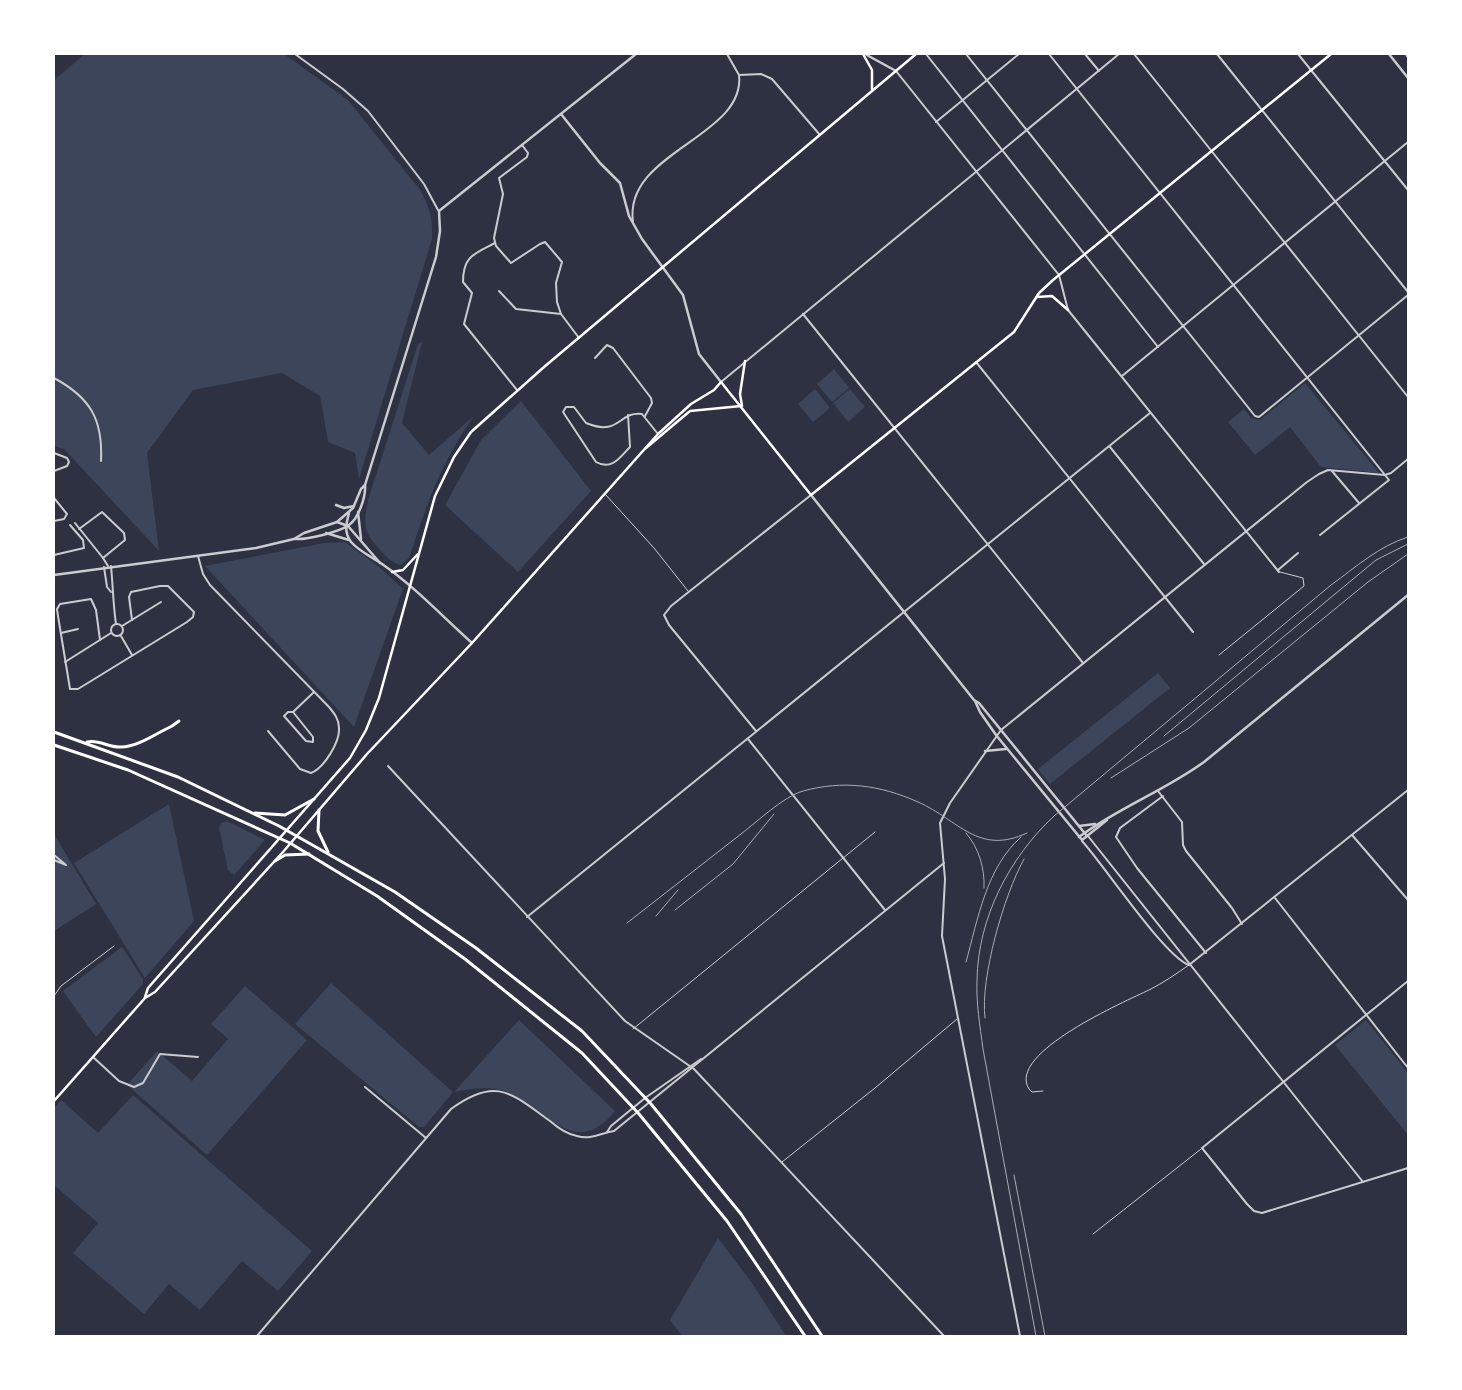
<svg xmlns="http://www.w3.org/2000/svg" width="1462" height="1390" font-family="Merriweather,serif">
<rect width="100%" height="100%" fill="#2d3142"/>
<!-- green -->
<g fill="#3c4559">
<path d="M 85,54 L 284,54 L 348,100 L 420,190 C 430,207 433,220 432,239 L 359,479 L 355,453 L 328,442 L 320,396 L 282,373 L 193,390 L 147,453 L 159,551 L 64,449 L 54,446 L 54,80 Z"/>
<path d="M 422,342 L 402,423 L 429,455 L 474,416 C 441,462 427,504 409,558 L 401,565 C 392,563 389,559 382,552 C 363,532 363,527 368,500 L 418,344 Z"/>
<path d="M 834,369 L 849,388 L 832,402 L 817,384 Z"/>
<path d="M 1305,383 L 1379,473 L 1321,467 L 1290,427 L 1255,455 L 1228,422 L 1244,409 L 1251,418 L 1260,420 Z"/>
<path d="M 815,389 L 830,408 L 813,422 L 798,404 Z"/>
<path d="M 850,389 L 865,407 L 848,422 L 833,403 Z"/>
<path d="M 521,401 L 591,491 L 518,572 L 445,505 L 481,440 Z"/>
<path d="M 345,542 L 378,566 L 403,589 L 354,727 L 205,566 L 324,543 Z"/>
<path d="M 1158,673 L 1170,688 L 1050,784 L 1038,769 Z"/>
<path d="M 169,804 L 194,921 L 145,978 L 74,863 Z"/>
<path d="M 227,821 L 265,840 L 234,875 L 228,870 L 219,828 L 221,823 Z"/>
<path d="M 54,834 L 96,904 L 54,931 Z"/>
<path d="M 122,947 L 143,979 L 143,984 L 96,1037 L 63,991 Z"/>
<path d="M 331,983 L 453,1092 L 424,1127 L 419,1127 L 295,1024 Z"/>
<path d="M 245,986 L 307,1040 L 207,1155 L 127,1085 L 157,1051 L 192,1081 L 228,1039 L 211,1024 Z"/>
<path d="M 519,1020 L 615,1111 C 573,1163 546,1105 504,1091 C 488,1086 470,1089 454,1092 Z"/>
<path d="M 1366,1020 L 1408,1073 L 1408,1135 L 1335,1045 Z"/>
<path d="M 133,1095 L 312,1251 L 278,1291 L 242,1261 L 200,1310 L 169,1284 L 144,1314 L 73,1253 L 98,1223 L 54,1185 L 54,1108 L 61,1100 L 98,1133 Z"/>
<path d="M 718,1238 L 752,1283 L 786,1336 L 682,1336 L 670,1320 Z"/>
</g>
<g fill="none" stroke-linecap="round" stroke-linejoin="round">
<!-- service -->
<g stroke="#caccd0" stroke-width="1">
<path d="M 605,494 L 654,548 L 688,591"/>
<path d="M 1219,655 L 1304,586 L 1303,578 L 1280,572"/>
<path d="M 54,996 L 61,986 L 114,946"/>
<path d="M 633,1029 L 875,832"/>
<path d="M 1043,1091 L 1032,1092 L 1029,1089 C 1006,1053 1126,1001 1149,990 C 1163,983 1176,974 1189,965"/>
<path d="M 782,1162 L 875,1088 L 957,1019"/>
<path d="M 1093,1234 L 1201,1149"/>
</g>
<!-- minor -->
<g stroke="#caccd0" stroke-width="2">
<path d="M 295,54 L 343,89 L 368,111 L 424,184 L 438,210"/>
<path d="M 727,54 L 739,75 L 761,74 L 772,79 L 820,135"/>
<path d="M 926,54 L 1158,347"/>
<path d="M 966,54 L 1255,416 L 1259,417 L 1408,295"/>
<path d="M 1049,54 L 1389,480 L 1320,535"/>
<path d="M 1085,54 L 1099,71"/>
<path d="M 1134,54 L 1408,397"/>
<path d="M 1217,54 L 1408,292"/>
<path d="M 1298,54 L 1408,190"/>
<path d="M 896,71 L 1059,275 L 1068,310 L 1279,572"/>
<path d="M 936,122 L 1019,54"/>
<path d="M 522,145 L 528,153 L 527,157 L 499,178 L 503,194 L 494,238 L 496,246 L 511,263 L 540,244 L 545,242 L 562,262 L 556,283 L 557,302 L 561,314 L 579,338"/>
<path d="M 633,222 C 623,152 746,137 739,75"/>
<path d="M 495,243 C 474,254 463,256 463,282 L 472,293 L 464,324 L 517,390"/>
<path d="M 499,291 L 516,309 L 561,314"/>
<path d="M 803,314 L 1083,663"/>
<path d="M 595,358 L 607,345 L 613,348 L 651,398 L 652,403 L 645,416"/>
<path d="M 976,362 L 1193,632"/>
<path d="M 1122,376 L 1408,142"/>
<path d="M 54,378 C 91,398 103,420 101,461"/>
<path d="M 721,382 L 1119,54"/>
<path d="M 628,415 L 630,447 C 620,457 612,471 596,462 L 563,412 L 566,407 L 574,407 L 586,423 C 620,437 618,411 642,414 L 658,434"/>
<path d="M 1110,447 L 1204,564"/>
<path d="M 54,453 L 67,458 L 69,462 L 67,466 L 54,471"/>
<path d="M 1332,471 L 1359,503"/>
<path d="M 54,498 L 67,514 L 64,519 L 54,521"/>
<path d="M 75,523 L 103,558 L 108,566"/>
<path d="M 79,529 L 102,512 L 124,533 L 125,540 L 103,558"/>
<path d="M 54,555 L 84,548 L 83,540 L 70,525"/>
<path d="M 198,556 L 203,574 L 210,585 L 329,707 C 334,713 339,719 339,728 C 340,742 324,768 311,773 L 300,769 L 268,731"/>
<path d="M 111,566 C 113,586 113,604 116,624"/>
<path d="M 104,567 L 107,587 L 111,592"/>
<path d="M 1278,570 L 1298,553"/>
<circle cx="117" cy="630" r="6"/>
<path d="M 122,626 L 161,602"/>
<path d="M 61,633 L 78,629"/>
<path d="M 121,636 L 132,655"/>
<path d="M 100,640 L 96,610 L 91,599 L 60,604 L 57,609 L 58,616 L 70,689 L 78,689 L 187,622 L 193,617 L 194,612 L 168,586 L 160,586 L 131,592 L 129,597 L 132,620"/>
<path d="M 65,662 L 111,633"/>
<path d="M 293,712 L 313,737 L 313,742 L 306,741 L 284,716 L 288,712 L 293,712 L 314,692"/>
<path d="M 756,731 L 669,625 L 664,615 L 671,606 L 811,495"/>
<path d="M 748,739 L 885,910"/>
<path d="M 388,766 L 625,1021 L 694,1069 L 944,1336"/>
<path d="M 1158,791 L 1182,822 L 1183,845 L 1186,851 L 1232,908 L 1242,924"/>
<path d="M 1163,796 L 1120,828 L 1116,837 L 1137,868 L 1206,953"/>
<path d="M 1352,835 L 1408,900"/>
<path d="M 1088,836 L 1363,1182"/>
<path d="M 1082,841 C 1104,865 1164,956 1189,965"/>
<path d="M 54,855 L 66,865 L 54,860"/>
<path d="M 1275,898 L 1408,1068"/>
<path d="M 527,917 L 1150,413"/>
<path d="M 1189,965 L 1408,790"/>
<path d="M 1408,981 L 1202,1148 L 1247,1204 L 1254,1211 L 1262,1213 L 1408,1168"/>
<path d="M 93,1057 L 119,1081 L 134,1087 L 143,1083 L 160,1054 L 198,1057"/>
<path d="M 365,1087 L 426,1138"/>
<path d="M 607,1132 L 611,1126 L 645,1098 L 701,1059"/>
<path d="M 257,1336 L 451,1109 C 496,1076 511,1093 550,1121 C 558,1128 566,1134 577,1136 C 591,1140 601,1133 614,1131 L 944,863"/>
<path d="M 1020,1336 L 942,936 L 945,879 L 940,823 L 950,803 L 1001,730 L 1307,482 L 1319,474 L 1328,470 L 1385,475 L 1391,473 L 1408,459"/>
</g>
<!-- tertiary -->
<g stroke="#caccd0" stroke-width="2.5">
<path d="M 865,54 L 896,71"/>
<path d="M 1389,54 L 1408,78"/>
<path d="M 1406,54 L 1408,57"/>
<path d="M 561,114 L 600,163 L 620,183 L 629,216 L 642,239 L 683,295 L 699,354 L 721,382"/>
<path d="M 811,495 L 974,700 L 979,703 L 1087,836"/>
<path d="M 336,505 L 344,508 L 354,506"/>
<path d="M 358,512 L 361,539"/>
<path d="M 349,513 C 346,524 344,532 351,542 C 360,552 372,557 382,564 C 414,586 443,617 472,643"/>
<path d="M 337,522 L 348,526 L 380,563"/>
<path d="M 326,533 L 349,540"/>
<path d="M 295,539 C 307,540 339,532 349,525 C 359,518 366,496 365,485"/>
<path d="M 54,575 L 256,548 L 294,539 L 304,533 L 337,522 L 353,508 L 361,489 L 365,485 L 436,257 L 440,231 L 439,211 L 636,54"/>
<path d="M 975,701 L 980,712 L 996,735 L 1082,840 L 1107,820"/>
<path d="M 985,751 L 1006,749"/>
<path d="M 1079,826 L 1095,824"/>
<path d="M 1079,837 C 1118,808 1164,791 1204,762 L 1408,595"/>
</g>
<!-- secondary -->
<g stroke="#fff" stroke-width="2.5">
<path d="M 863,54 L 872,70 L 872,90"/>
<path d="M 1037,297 L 1052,296 L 1068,310"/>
<path d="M 742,406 L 740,394 L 745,361"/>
<path d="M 646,448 L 690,411 L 741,406"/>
<path d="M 392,572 L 403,570 L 418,554"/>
<path d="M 145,997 L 148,988 L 350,758 L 366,730 L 379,698 L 435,496 L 454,457 L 471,432 L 544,367 L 916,54"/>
<path d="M 54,1101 L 145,998 L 155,992 L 283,852 L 367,754 L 472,643 L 658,434 L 691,404 L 714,390 L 721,382 L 811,495 L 1014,332 L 1039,293 L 1053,280 L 1331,54"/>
</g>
<!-- primary -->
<g stroke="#fff" stroke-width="3">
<path d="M 54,732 L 178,777 L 279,826 L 395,892 L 476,948 L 582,1031 L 651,1104 L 741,1214 L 822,1336"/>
<path d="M 87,742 C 99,739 109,748 121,747 C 138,747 157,733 172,726 L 179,721"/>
<path d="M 54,745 L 128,770 L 290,843 L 377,896 L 465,959 L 582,1053 L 639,1114 L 727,1221 L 805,1336"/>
<path d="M 319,810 L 318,831 L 328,852"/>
<path d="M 255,813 L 285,815 L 314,799"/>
<path d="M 275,861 L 285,855 L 309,854"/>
</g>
<!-- rail -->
<g stroke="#abadb3" stroke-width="1">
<path d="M 1164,736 L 1376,560 L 1408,544"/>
<path d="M 1111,778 L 1189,728 L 1368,582 L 1408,554"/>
<path d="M 966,833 C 979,848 985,869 984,888"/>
<path d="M 675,910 L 733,864 L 774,814"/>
<path d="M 656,916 L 678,890"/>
<path d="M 627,923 C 665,893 703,864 741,834 C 758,821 783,797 803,791 C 843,780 880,785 918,802 C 959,820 978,856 1027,833"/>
<path d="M 966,962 C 978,919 986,868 1021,837"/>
<path d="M 985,1018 C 980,978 1004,895 1024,859"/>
<path d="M 1014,1175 L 1045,1336"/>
<path d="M 1036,1336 L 983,1049 C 980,1026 976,1003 977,980 C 978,918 1009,858 1054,816 L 1331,585 C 1356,567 1379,546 1408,537"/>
</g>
</g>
<!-- border -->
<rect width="1462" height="1390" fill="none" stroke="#ffffff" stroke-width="110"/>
</svg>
